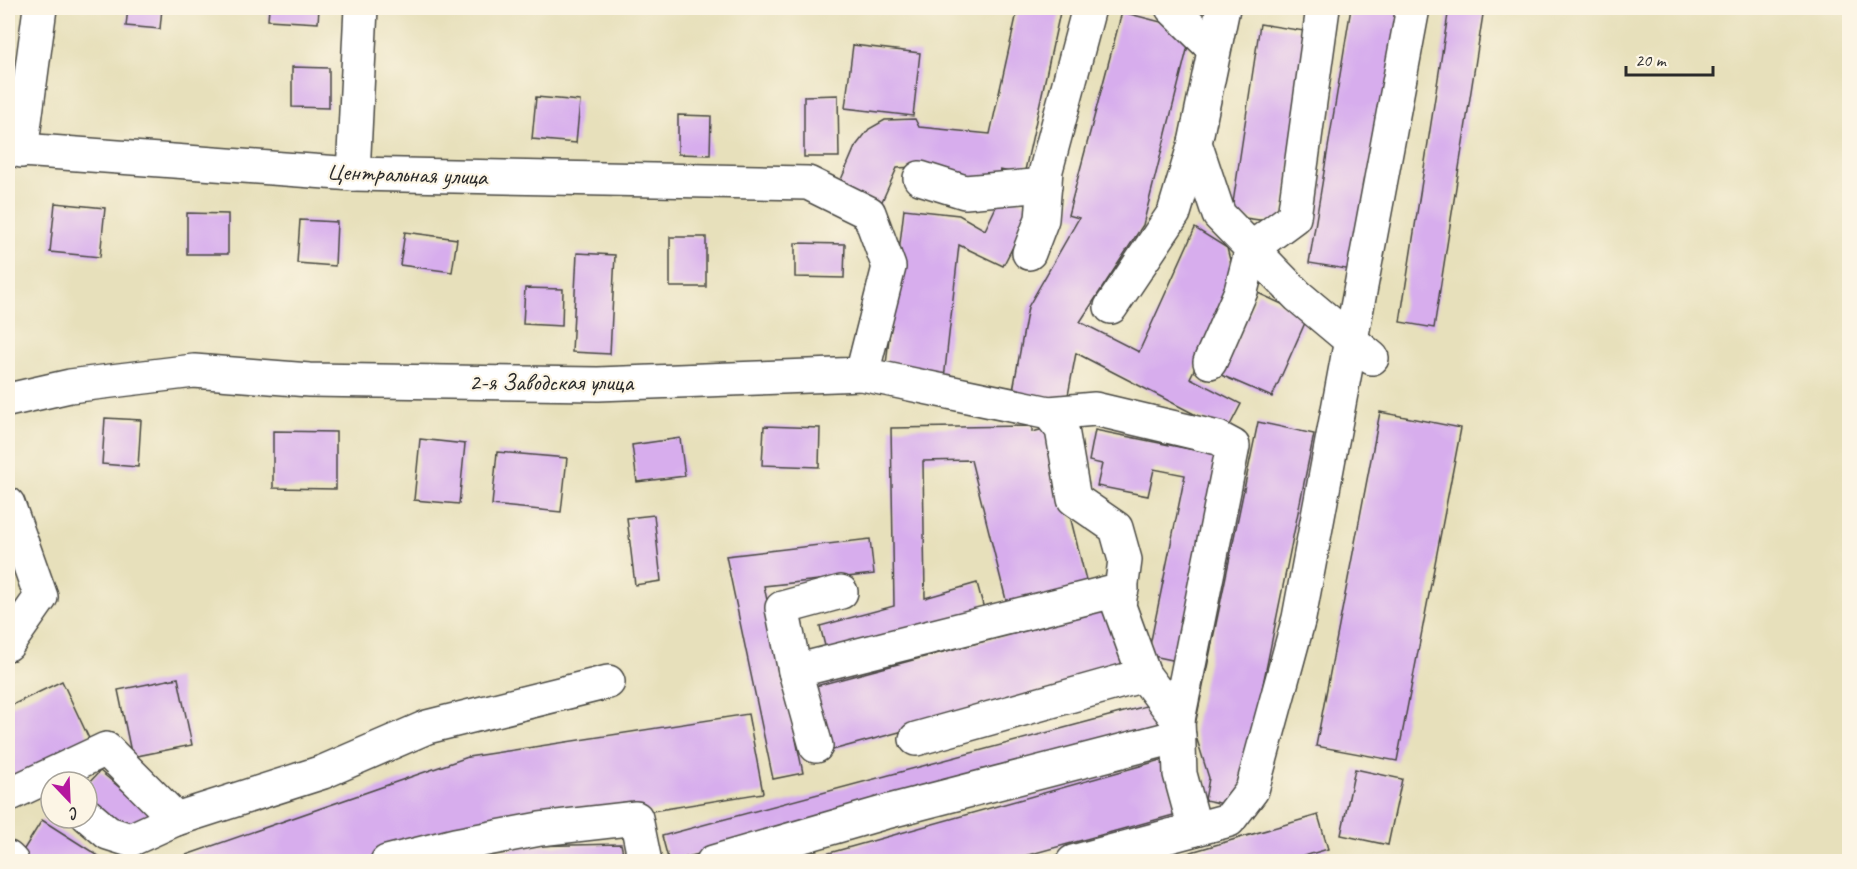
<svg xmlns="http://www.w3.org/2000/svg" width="1857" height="869" font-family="Caveat,sans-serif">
<rect width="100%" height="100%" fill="#fcf5e5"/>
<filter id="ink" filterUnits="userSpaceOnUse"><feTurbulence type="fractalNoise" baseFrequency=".0167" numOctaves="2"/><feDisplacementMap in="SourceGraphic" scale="12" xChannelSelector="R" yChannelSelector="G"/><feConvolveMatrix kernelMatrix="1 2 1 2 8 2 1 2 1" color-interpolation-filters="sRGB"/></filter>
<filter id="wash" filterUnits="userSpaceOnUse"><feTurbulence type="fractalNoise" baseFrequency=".008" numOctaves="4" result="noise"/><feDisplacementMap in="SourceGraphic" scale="24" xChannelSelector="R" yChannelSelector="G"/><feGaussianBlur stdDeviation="1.35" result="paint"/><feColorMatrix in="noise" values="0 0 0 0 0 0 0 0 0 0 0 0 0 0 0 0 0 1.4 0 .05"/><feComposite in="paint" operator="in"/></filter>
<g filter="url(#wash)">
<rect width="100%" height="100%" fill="#e7e0bb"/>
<g id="blocks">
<!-- building -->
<g fill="#d7aded">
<path d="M 128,8 L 162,8 L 160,29 L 126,26 Z"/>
<path d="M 269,8 L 319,8 L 318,23 L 268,20 Z"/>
<path d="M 1018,8 L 1061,8 L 1024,175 L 1000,170 L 998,182 L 914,167 L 897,168 L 879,208 L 837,189 L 855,147 L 869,129 L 885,120 L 915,119 L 919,127 L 990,134 Z"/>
<path d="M 1351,8 L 1401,8 L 1358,271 L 1309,263 Z"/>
<path d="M 1449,8 L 1484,8 L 1434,328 L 1400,322 Z"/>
<path d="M 1122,12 L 1192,30 L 1143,225 L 1080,322 L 1139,352 L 1195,228 L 1227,248 L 1236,284 L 1190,378 L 1241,404 L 1227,431 L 1076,353 L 1066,406 L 1012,396 L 1028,307 L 1079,218 L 1068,215 Z"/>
<path d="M 1260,24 L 1311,32 L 1281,223 L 1231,216 Z"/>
<path d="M 853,45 L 920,53 L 913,116 L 845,108 Z"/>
<path d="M 292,67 L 329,68 L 329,108 L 292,107 Z"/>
<path d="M 838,95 L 839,157 L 804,157 L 804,96 Z"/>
<path d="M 536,97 L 580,101 L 576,143 L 532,139 Z"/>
<path d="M 678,115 L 711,116 L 710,155 L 678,154 Z"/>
<path d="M 1003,192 L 1033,208 L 1003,266 L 959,245 L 944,379 L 885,373 L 904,209 L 959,215 L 985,230 Z"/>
<path d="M 55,203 L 105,208 L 100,257 L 50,252 Z"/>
<path d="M 187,213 L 228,214 L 228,254 L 187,254 Z"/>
<path d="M 300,220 L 337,222 L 335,266 L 297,263 Z"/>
<path d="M 405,232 L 457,239 L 452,272 L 400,265 Z"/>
<rect x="670" y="237" width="36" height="50"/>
<path d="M 795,243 L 845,244 L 844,278 L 795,277 Z"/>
<path d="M 577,253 L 615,255 L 610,354 L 572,352 Z"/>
<path d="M 525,288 L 563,289 L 562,326 L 523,324 Z"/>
<path d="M 1258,293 L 1308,316 L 1272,397 L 1221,375 Z"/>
<path d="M 1380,412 L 1461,428 L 1397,761 L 1316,746 Z"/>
<path d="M 105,418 L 141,420 L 138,467 L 102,464 Z"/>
<path d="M 1258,422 L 1314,434 L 1238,807 L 1205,800 L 1209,778 L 1194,730 Z"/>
<path d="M 764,426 L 820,428 L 819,467 L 762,465 Z"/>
<path d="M 1032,426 L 1032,432 L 1048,428 L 1089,592 L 1009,612 L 971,460 L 923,461 L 925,598 L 977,583 L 987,620 L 829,662 L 820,626 L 894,606 L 891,428 Z"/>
<path d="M 1095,430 L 1224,456 L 1182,662 L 1148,655 L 1185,475 L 1154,469 L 1148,496 L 1097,486 L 1102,464 L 1089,461 Z"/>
<path d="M 273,431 L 336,432 L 336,489 L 273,488 Z"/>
<path d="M 680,438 L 685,476 L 637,482 L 632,445 Z"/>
<path d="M 420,439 L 465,444 L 459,504 L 414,500 Z"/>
<path d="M 497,452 L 567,458 L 561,512 L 492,505 Z"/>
<path d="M 654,515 L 661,581 L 635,585 L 627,518 Z"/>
<path d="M 870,539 L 874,574 L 764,586 L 803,773 L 773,779 L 726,556 Z"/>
<path d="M 1109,608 L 1126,671 L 825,752 L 808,688 Z"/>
<path d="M 178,678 L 192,745 L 132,757 L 118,690 Z"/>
<path d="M 62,681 L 93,747 L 8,788 L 8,707 Z"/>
<path d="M 1161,702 L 1168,728 L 669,862 L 662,836 Z"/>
<path d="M 748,714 L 763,793 L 616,817 L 503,828 L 355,862 L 166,862 L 468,757 Z"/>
<path d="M 1165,759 L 1177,814 L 1003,862 L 797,862 Z"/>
<path d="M 1355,769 L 1402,779 L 1388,845 L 1341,835 Z"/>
<path d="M 100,771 L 152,815 L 133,838 L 87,798 L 87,785 Z"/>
<path d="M 1318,815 L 1328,849 L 1284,862 L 1157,862 Z"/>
<path d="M 42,820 L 108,862 L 16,862 Z"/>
<path d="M 621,844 L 625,862 L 467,861 L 522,846 Z"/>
</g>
</g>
</g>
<g filter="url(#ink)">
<use href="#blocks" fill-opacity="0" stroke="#474641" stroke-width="1.5"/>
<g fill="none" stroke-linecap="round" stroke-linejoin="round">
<defs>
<g id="minor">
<path d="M 1172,8 L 1214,49"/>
<path d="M 1223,8 L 1195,143 L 1219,215 L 1298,296 L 1372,358"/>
<path d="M 8,149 L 353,174 L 808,183 L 869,213 L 889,267 L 862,374 L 598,384 L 309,380 L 194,371 L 70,386 L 8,400"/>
<path d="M 21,151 L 40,8"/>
<path d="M 353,174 L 361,8"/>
<path d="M 920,178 L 965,192 L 1045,185"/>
<path d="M 1029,253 L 1042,219 L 1046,170 L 1089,8"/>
<path d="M 1111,307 L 1174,213 L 1195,143"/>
<path d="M 1210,362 L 1241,291 L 1252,248 L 1294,217 L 1323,8"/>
<path d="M 862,374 L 1049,413 L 1062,429 L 1074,499 L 1116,528 L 1125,560 L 1119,606 L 1144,675 L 1178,720 L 1180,774 L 1195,829"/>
<path d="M 1049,413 L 1095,409 L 1218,438 L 1233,446 L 1178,720"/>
<path d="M 8,504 L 41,597 L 8,644"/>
<path d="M 795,671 L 1122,589"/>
<path d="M 916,739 L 1144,675"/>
<path d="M 816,746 L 795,671 L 782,608 L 841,592"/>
<path d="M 8,795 L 106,749 L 176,819 L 323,772 L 427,727 L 608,682"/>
<path d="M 87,815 L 108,833 L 130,840 L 176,819"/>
<path d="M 8,858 L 12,862"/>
<path d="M 387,862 L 455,845 L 540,829 L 636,818 L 645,862"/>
<path d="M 713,862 L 886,812 L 1179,736"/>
<path d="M 1073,862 L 1229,820 L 1252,790 L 1299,618 L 1413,8"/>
</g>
</defs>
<!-- minor casing -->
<use href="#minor" stroke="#474641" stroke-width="36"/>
<!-- minor -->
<use href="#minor" stroke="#fff" stroke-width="33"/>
</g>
</g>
<g text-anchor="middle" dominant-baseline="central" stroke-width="4.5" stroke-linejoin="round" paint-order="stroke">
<!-- street labels -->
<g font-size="24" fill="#2b2b2b" stroke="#fcf5e5">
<text transform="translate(407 174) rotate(2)">Центральная улица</text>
<text x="551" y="382">2-я Заводская улица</text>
</g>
</g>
<!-- margin -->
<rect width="1857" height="869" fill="none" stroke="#fcf5e5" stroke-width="30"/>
<!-- north arrow -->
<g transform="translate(69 800) rotate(157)"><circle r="28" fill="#fcf5e5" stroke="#a8a49b" stroke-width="1.5"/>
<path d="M0-4.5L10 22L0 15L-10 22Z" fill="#b5179e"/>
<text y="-9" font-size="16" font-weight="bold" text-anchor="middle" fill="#2b2b2b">С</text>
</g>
<!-- scale -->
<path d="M1626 66v9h87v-9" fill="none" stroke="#2b2b2b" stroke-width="3"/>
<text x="1635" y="66" font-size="18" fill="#2b2b2b" stroke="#fcf5e5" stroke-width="4.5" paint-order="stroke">20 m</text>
</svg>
